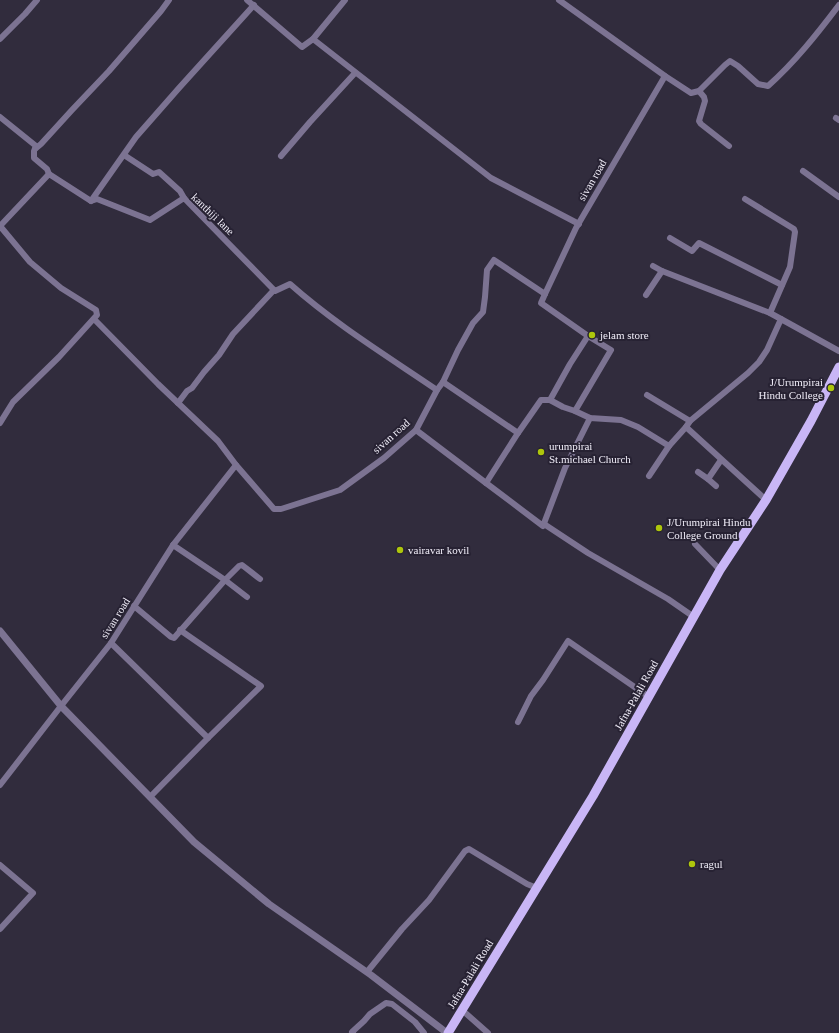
<svg xmlns="http://www.w3.org/2000/svg" width="839" height="1033" font-family="Georgia,serif">
<rect width="100%" height="100%" fill="#312c3d"/>
<g fill="none" stroke-linecap="round" stroke-linejoin="round">
<!-- minor -->
<g stroke="#7c7392" stroke-width="6">
<path d="M 247,0 L 302,47 L 313,39 L 491,178 L 579,224"/>
<path d="M 559,0 L 665,76 L 691,93 L 699,91 L 725,65 L 730,61 L 738,66 L 758,84 L 768,86 C 795,62 817,34 839,5"/>
<path d="M 0,39 L 25,14 L 37,0"/>
<path d="M 313,39 L 345,0"/>
<path d="M 699,91 L 704,97 L 705,101 L 699,121 L 701,124 L 729,146"/>
<path d="M 0,117 L 36,146 L 34,151 L 34,158 L 47,169 L 49,174"/>
<path d="M 836,118 L 839,120"/>
<path d="M 35,149 L 41,144 L 72,110 L 109,71 L 161,11 L 169,0"/>
<path d="M 124,155 L 153,174 L 159,172 L 180,191 L 184,198"/>
<path d="M 281,156 L 310,122 L 355,73"/>
<path d="M 803,171 L 839,197"/>
<path d="M 745,199 L 794,229 L 795,232 L 790,267 L 770,313"/>
<path d="M 91,201 L 136,137 L 179,88 L 254,5"/>
<path d="M 670,238 L 692,251 L 699,243 L 782,285"/>
<path d="M 653,266 L 662,271"/>
<path d="M 545,294 L 541,303 L 588,336 L 570,364 L 550,400"/>
<path d="M 646,295 L 662,271 L 770,313 L 781,319"/>
<path d="M 94,319 L 158,384 L 218,441 L 236,465"/>
<path d="M 443,382 L 518,433 L 541,400 L 550,400 L 563,407 L 575,411 L 590,418 L 621,420 L 638,427 L 669,446 L 686,427"/>
<path d="M 647,395 L 690,421"/>
<path d="M 178,403 L 187,391 L 192,388 L 204,372 L 219,355 L 233,334 L 274,290"/>
<path d="M 575,411 L 611,350 L 588,336"/>
<path d="M 0,423 L 13,402 L 59,357 L 97,315 L 96,310 L 61,288 L 30,262 L 0,226 L 49,174 L 91,201 L 97,199 L 150,220 L 184,198 L 275,291 L 290,284 C 335,324 387,356 437,390"/>
<path d="M 416,430 L 486,483"/>
<path d="M 518,433 L 486,483 L 543,526 L 565,468 L 590,418"/>
<path d="M 698,472 L 708,479 L 721,460"/>
<path d="M 649,476 L 669,446"/>
<path d="M 708,479 L 716,486"/>
<path d="M 766,500 L 686,427 L 690,421 L 748,373 L 759,362 L 767,350 L 781,319 L 839,351"/>
<path d="M 544,524 L 588,553 L 668,599 L 694,617"/>
<path d="M 695,544 L 720,570"/>
<path d="M 247,597 L 225,580 L 239,566 L 242,565 L 260,579"/>
<path d="M 134,606 L 171,637 L 174,638 L 225,580 L 173,545"/>
<path d="M 111,643 L 208,738"/>
<path d="M 518,722 L 531,696 L 543,680 L 568,641 L 649,697"/>
<path d="M 0,785 L 61,706 L 111,643 L 173,545 L 236,465 L 274,509 L 281,509 L 340,490 L 384,458 L 416,430 L 437,390 L 443,382 L 458,350 L 473,323 L 483,312 L 485,297 L 487,270 L 494,260 L 545,294 L 576,228 L 665,76"/>
<path d="M 150,797 L 208,738 L 261,686 L 180,630"/>
<path d="M 0,865 L 33,893 L 0,929"/>
<path d="M 367,972 L 402,929 L 429,900 L 465,851 L 469,849 L 527,884 L 537,888"/>
<path d="M 462,1010 L 488,1033"/>
<path d="M 353,1033 L 352,1032 L 364,1021 L 370,1014 L 386,1003 L 392,1004 L 415,1022 L 424,1033"/>
</g>
<!-- tertiary -->
<path stroke="#7c7392" stroke-width="7" d="M 0,631 L 61,706 L 194,842 L 269,904 L 371,975 L 447,1033"/>
<!-- primary -->
<path stroke="#c9b6f6" stroke-width="9" d="M 448,1033 L 593,796 L 720,570 L 766,500 L 811,421 L 839,367"/>
</g>
<!-- markers -->
<g fill="#aec60c" stroke="#272233" stroke-width="1.5">
<circle cx="592" cy="335" r="4"/>
<circle cx="831" cy="388" r="4"/>
<circle cx="541" cy="452" r="4"/>
<circle cx="659" cy="528" r="4"/>
<circle cx="400" cy="550" r="4"/>
<circle cx="692" cy="864" r="4"/>
</g>
<g text-anchor="middle" dominant-baseline="central" stroke-width="4" stroke-linejoin="round" paint-order="stroke">
<!-- street labels -->
<g font-size="11" fill="#f0edf8" stroke="#272233">
<text transform="translate(592 180) rotate(-60)">sivan road</text>
<text transform="translate(213 214) rotate(44)">kanthiji lane</text>
<text transform="translate(391 436) rotate(-42)">sivan road</text>
<text transform="translate(115 618) rotate(-58)">sivan road</text>
<text transform="translate(636 695) rotate(-61)">Jafna-Palali Road</text>
<text transform="translate(470 974) rotate(-59)">Jafna-Palali Road</text>
</g>
<!-- poi labels -->
<g font-size="11" fill="#f0edf8" stroke="#272233" text-anchor="start">
<text x="600" y="335">jelam store</text>
<text x="823" y="382" text-anchor="end">J/Urumpirai<tspan x="823" dy="13">Hindu College</tspan></text>
<text x="549" y="446">urumpirai<tspan x="549" dy="13">St.michael Church</tspan></text>
<text x="667" y="522">J/Urumpirai Hindu<tspan x="667" dy="13">College Ground</tspan></text>
<text x="408" y="550">vairavar kovil</text>
<text x="700" y="864">ragul</text>
</g>
</g>
</svg>
